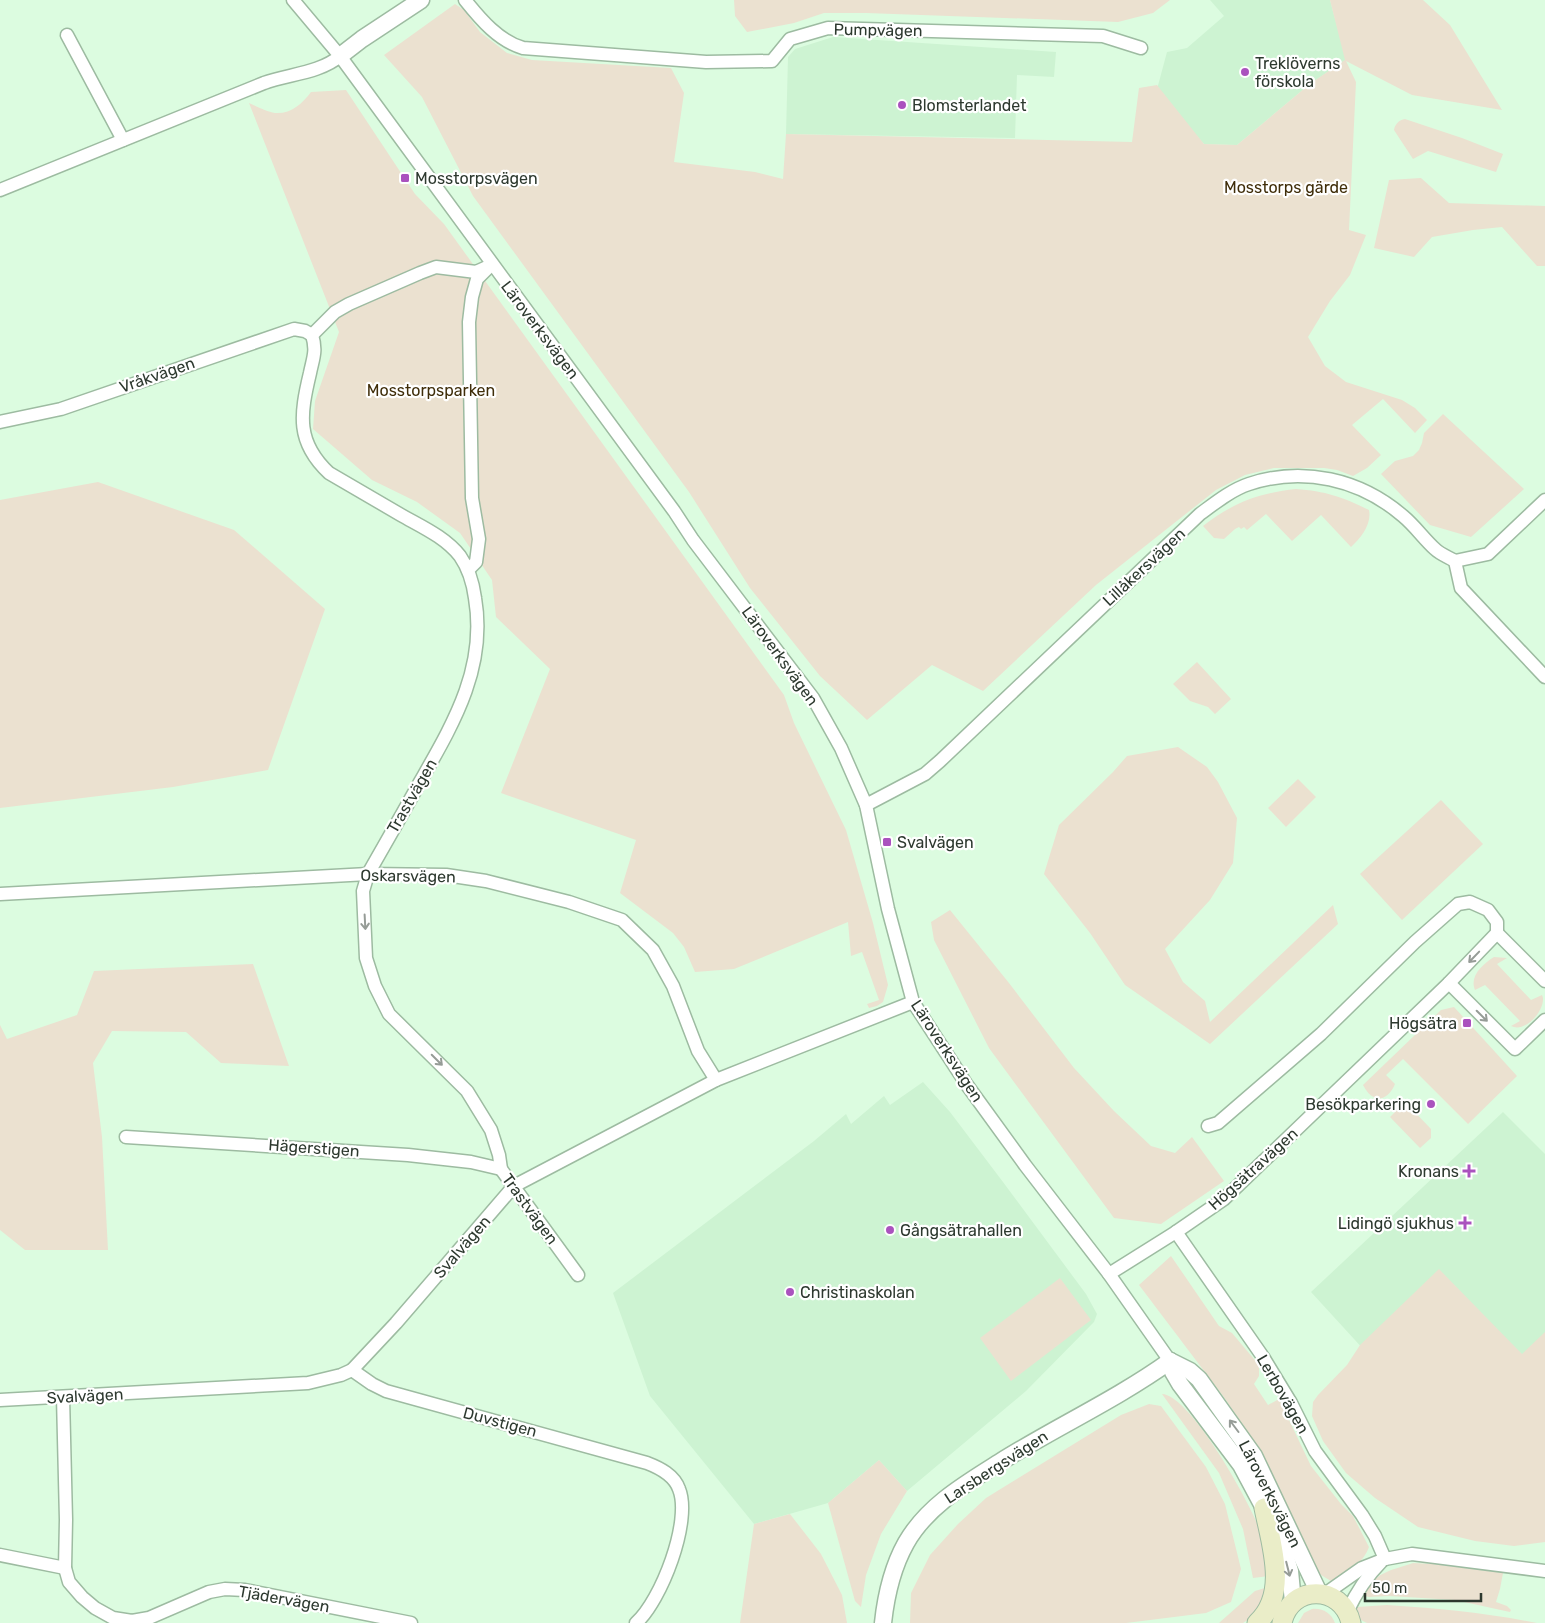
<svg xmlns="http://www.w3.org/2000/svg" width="1545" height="1623" font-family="Rubik,sans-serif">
<rect width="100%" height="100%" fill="#dcfce0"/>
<!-- built -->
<g fill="#cdf3d2">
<path d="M 1210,0 L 1330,0 L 1346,60 L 1311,83 L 1237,145 L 1204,144 L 1156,93 L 1167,52 L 1187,48 L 1224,16 Z"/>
<path d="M 833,37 L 1056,52 L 1054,77 L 1017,75 L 1015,138 L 786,134 L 788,57 L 795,49 Z"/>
<path d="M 923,1082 L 950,1112 L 1003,1182 L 1086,1294 L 1097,1314 L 1094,1322 L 1026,1391 L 907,1491 L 879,1460 L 828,1503 L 754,1524 L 650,1396 L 613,1293 L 814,1141 L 846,1114 L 851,1124 L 884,1096 L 890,1105 Z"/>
<path d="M 1503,1112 L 1545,1154 L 1545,1347 L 1524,1368 L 1365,1351 L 1311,1292 Z"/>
</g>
<!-- green -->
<g fill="#ebe1d0">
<path d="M 734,0 L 1170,0 L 1153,13 L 1118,22 L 866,13 L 824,13 L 794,23 L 747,32 L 735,16 Z"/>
<path d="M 1330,0 L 1423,0 L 1450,25 L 1502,110 L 1412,95 L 1346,61 L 1356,82 L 1349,230 L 1366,235 L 1350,275 L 1330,301 L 1308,337 L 1325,366 L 1346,382 L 1402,400 L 1415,408 L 1427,420 L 1415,433 L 1383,399 L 1352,425 L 1381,455 L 1367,468 L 1353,476 L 1337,470 L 1324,468 L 1274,468 L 1245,475 L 1216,490 L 1096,585 L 983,691 L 932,665 L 867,720 L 820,676 L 750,588 L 689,492 L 473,196 L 422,97 L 384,55 L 455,4 L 464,10 L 480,32 L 507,53 L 532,60 L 671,68 L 684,93 L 674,162 L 755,172 L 783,179 L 786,134 L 1132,142 L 1139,88 L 1157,85 L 1204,144 L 1237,145 L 1311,83 L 1345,60 Z"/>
<path d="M 346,90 L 415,194 L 444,224 L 784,695 L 794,723 L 846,830 L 873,923 L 888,985 L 883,1002 L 877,1006 L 869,1008 L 867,1004 L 879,1000 L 862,952 L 851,956 L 848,922 L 734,969 L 695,972 L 684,947 L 673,933 L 620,893 L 636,840 L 501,793 L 550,669 L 496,617 L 492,580 L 460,533 L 417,502 L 372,480 L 313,429 L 315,401 L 339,332 L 249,103 C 256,106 267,112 275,113 C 291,114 302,104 311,92 Z"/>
<path d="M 1405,119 L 1462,138 L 1503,154 L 1496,172 L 1428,151 L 1413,159 L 1394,130 C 1395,124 1399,120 1405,119 Z"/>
<path d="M 1421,178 L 1449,203 L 1545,206 L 1545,266 L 1537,266 L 1502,227 L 1473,230 L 1432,237 L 1414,257 L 1374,248 L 1389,180 Z"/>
<path d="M 1443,414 L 1524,489 L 1471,537 L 1430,525 L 1381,474 L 1395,461 L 1413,456 L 1419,450 L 1422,443 L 1424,433 Z"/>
<path d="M 98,482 L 234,530 L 325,609 L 268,770 L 173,787 L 0,808 L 0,500 Z"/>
<path d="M 1296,489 C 1325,491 1343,497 1369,510 C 1372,524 1361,538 1351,547 L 1321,515 L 1292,541 L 1266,514 L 1247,530 L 1244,527 L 1241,529 L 1239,527 L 1235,529 L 1224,539 L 1214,538 L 1203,526 C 1233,503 1258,493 1296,489 Z"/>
<path d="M 1197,662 L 1231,699 L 1215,714 L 1208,707 L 1190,701 L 1173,684 Z"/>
<path d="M 1178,747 L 1207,767 L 1218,782 L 1237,818 L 1233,863 L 1210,900 L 1165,949 L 1183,982 L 1205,1001 L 1210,1022 L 1333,905 L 1338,924 L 1210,1044 L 1125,985 L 1090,933 L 1044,874 L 1059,825 L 1113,772 L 1127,756 Z"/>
<path d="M 1298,779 L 1316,797 L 1286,827 L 1268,808 Z"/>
<path d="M 1441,800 L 1483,844 L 1402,920 L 1360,874 Z"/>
<path d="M 950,910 L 1009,983 L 1074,1068 L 1114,1111 L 1151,1146 L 1175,1153 L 1192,1137 L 1224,1181 L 1161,1224 L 1114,1218 L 989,1048 L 934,940 L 931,922 Z"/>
<path d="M 1494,957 L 1507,958 L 1497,964 L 1531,1000 L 1542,995 L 1543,998 C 1544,1012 1525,1033 1511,1026 L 1520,1021 L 1485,985 L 1475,990 C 1469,976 1483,964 1494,957 Z"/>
<path d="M 253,964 L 289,1066 L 221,1063 L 186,1032 L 112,1031 L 93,1063 L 102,1137 L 108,1250 L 25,1250 L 0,1230 L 0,1025 L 7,1039 L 77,1015 L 94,971 Z"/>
<path d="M 1454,1007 L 1517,1076 L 1468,1124 L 1403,1059 L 1386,1075 L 1395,1084 C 1387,1103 1372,1103 1363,1085 L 1441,1010 Z"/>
<path d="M 1405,1102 L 1431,1129 L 1431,1138 L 1420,1148 L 1390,1117 Z"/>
<path d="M 1171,1256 L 1219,1326 L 1232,1333 L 1259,1365 L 1259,1376 L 1254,1384 L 1268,1405 L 1279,1399 L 1311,1466 L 1341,1504 L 1353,1516 L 1369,1547 C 1363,1564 1346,1574 1331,1581 L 1321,1575 L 1312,1562 L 1291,1522 L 1260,1450 L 1223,1396 L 1139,1285 Z"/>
<path d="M 1439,1269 L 1522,1354 L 1545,1332 L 1545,1542 L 1514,1546 L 1475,1541 L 1418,1527 L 1375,1498 L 1346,1473 L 1323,1441 L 1312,1416 L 1313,1402 L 1318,1395 L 1347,1365 L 1360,1345 Z"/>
<path d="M 1060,1278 L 1091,1320 L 1011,1381 L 980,1338 Z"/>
<path d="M 1162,1394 C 1191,1395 1255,1510 1263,1538 C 1267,1550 1267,1564 1269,1576 L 1253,1578 L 1243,1529 L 1219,1473 Z"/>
<path d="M 1149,1404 L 1161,1406 L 1206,1467 L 1225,1504 L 1241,1569 L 1231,1602 L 1206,1613 L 1126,1623 L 910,1623 L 911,1593 L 930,1555 L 958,1524 L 986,1498 L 1121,1415 Z"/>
<path d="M 879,1460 L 907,1491 L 881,1534 L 866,1575 L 861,1607 L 855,1601 L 828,1503 Z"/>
<path d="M 790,1514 L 821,1554 L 842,1595 L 847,1623 L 740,1623 L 754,1524 Z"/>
<path d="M 1413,1563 L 1433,1564 L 1503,1573 L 1500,1589 L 1496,1602 L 1507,1606 L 1511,1610 L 1510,1612 L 1455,1600 L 1389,1596 L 1369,1597 L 1361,1595 C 1376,1572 1389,1571 1413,1563 Z"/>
<path d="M 1268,1587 L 1254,1616 L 1243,1623 L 1219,1623 L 1255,1591 Z"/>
<path d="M 1387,1605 C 1437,1608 1487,1613 1537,1623 L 1367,1623 L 1361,1620 L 1355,1613 L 1357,1607 Z"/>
<path d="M 1312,1609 C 1323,1608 1331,1613 1335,1623 L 1298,1623 L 1304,1613 Z"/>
</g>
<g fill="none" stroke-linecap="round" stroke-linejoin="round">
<defs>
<g id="minor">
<path d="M 293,0 L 340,56 L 674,511 L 693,540 L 813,698 L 841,748 L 866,805 L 888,909 L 913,1002 L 967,1085 L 1025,1165 L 1109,1274 L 1170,1361"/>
<path d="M 465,0 C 481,20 499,41 523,48 L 706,62 L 772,61 L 790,39 L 828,28 L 1103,36 L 1141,48"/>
<path d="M 67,35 L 123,140"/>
<path d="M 0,190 L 264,83 C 289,74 320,73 340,56"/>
<path d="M 312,335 C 317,351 313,358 310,373 C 300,415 296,442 329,473 C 353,487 377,501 401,515 C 422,527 445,537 460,556 C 469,569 473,583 475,598 C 487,668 453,724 420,782 C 403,813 385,844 368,874 L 363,891 L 366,958 L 375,986 L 389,1014 L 467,1091 L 491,1130 L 499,1155 L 501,1169 L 578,1275"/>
<path d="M 312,335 L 335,312 L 349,304 L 420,273 L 436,267 L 476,272 L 487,267"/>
<path d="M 0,422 L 61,409 L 294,329 L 305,331 L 312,335"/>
<path d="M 1455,561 L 1461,588 L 1545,677"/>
<path d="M 468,570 L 476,562 L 479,539 L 472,498 L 469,322 L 472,297 L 477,279 L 492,264"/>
<path d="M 866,805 L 925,774 L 940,761 L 1200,514 C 1215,503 1231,490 1249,484 C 1303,466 1360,479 1403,516 C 1415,526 1424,539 1435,549 C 1440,554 1448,557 1455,561 L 1488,554 L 1545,500"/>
<path d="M 0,894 L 368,874 L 446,875 L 486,881 L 569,902 L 622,920 L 653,950 L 673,986 L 698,1051 L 716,1080"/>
<path d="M 1449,983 L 1515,1049 L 1545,1020"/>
<path d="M 1208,1126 L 1218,1123 L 1321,1034 L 1415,942 L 1458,904 L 1470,902 L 1488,910 L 1497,922 L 1497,933"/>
<path d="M 126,1137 L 408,1155 L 471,1162 L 501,1169"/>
<path d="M 1176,1232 L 1263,1357 L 1291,1403 L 1315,1451 L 1362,1515 L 1375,1536 L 1385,1559"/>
<path d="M 1109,1274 L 1176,1232 L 1224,1199 L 1449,983 L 1497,933 L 1545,981"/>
<path d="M 352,1370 L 372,1384 L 386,1391 L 647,1463 C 660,1468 674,1475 679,1489 C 692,1521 661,1601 636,1623"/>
<path d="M 63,1397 L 66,1520 L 65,1568 L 69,1582 L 82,1597 L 95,1608 L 113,1618 L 132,1621 L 149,1618 L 209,1592 L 225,1589 L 245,1590 L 411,1623"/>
<path d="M 0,1400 L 308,1383 L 341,1375 L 352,1370 L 396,1323 L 514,1186 L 716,1080 L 913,1002"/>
<path d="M 0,1555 L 65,1568"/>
<path d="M 1325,1594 L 1362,1568 L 1385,1559 L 1412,1554 L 1545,1571"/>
<path d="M 1347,1612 C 1356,1593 1366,1577 1381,1562"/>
</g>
<g id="tertiary">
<path d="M 340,56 L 362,39 L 421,0"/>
<path d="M 1170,1361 L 1190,1371 L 1199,1379 L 1254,1456 L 1319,1593"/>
<path d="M 1170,1361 L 1173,1372 L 1180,1384 L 1241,1465 L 1264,1508 L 1283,1548 L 1290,1571 L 1293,1602"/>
<path d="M 883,1623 C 886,1595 892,1568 906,1543 C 927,1506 965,1484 1000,1462 C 1056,1427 1117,1399 1170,1361"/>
</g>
<g id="secondary">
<path d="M 1257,1623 C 1289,1594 1271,1544 1264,1508"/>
<path d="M 1282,1623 C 1290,1584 1342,1584 1351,1623"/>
</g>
</defs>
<!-- minor casing -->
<use href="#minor" stroke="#9dbba1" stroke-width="15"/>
<!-- tertiary casing -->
<use href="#tertiary" stroke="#9dbba1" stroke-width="19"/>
<!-- secondary casing -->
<use href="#secondary" stroke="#9dbba1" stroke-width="21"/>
<!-- minor -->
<use href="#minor" stroke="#fff" stroke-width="12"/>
<!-- tertiary -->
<use href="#tertiary" stroke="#fff" stroke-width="16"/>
<!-- secondary -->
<use href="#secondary" stroke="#eaedc8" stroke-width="19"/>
</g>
<!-- one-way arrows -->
<defs><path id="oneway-shaft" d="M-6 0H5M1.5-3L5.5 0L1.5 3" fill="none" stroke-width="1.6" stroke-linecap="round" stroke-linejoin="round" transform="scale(1.25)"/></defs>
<g stroke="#969c97">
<use href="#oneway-shaft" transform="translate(365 922) rotate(87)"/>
<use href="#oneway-shaft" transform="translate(1474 957) rotate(134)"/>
<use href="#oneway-shaft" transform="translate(1482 1016) rotate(45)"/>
<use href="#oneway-shaft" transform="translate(437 1060) rotate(45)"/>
<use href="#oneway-shaft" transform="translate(1234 1426) rotate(-127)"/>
<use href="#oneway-shaft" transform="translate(1288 1569) rotate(76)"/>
</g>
<!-- markers -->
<g fill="#aa52be" stroke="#fff" stroke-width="2">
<circle cx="1245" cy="72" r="5"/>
<circle cx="902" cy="105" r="5"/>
<rect x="400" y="173" width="10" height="10" rx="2.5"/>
<rect x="882" y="837" width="10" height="10" rx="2.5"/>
<rect x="1462" y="1018" width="10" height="10" rx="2.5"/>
<circle cx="1431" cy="1104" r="5"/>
<path d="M1466.5 1163.5h5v5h5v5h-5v5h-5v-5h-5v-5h5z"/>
<path d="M1462.5 1215.5h5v5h5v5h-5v5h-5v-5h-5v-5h5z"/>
<circle cx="890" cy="1230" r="5"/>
<circle cx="790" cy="1292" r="5"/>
</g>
<g text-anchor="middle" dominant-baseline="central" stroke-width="4.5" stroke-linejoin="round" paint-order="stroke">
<!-- street labels -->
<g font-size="16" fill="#2d392f" stroke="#fff">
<text transform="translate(878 30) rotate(1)">Pumpvägen</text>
<text transform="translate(540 330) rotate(53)">Läroverksvägen</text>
<text transform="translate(157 375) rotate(-19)">Vråkvägen</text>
<text transform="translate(1144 567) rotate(-43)">Lillåkersvägen</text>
<text transform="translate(780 656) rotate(54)">Läroverksvägen</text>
<text transform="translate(412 796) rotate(-60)">Trastvägen</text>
<text transform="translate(408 876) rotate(1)">Oskarsvägen</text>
<text transform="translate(947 1051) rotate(57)">Läroverksvägen</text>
<text transform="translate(314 1148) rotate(4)">Hägerstigen</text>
<text transform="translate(1253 1169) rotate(-42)">Högsätravägen</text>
<text transform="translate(530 1209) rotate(54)">Trastvägen</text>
<text transform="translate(462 1247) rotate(-49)">Svalvägen</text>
<text transform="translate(1283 1394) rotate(60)">Lerbovägen</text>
<text transform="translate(85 1396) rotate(-3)">Svalvägen</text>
<text transform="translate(500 1422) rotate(15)">Duvstigen</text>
<text transform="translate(996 1467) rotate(-33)">Larsbergsvägen</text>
<text transform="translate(1270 1494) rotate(63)">Läroverksvägen</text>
<text transform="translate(284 1599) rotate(10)">Tjädervägen</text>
</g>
<!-- poi labels -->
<g font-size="16" fill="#2d392f" stroke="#fff" text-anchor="start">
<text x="1255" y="63">Treklöverns<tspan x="1255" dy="18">förskola</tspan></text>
<text x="912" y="105">Blomsterlandet</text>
<text x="415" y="178">Mosstorpsvägen</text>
<text x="897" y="842">Svalvägen</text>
<text x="1457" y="1023" text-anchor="end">Högsätra</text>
<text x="1421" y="1104" text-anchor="end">Besökparkering</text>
<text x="1459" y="1171" text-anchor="end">Kronans</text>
<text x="1454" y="1223" text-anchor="end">Lidingö sjukhus</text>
<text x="900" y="1230">Gångsätrahallen</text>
<text x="800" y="1292">Christinaskolan</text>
</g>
<!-- park labels -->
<g font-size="16" fill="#3f2d09" stroke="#fff">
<text x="1286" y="187">Mosstorps gärde</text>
<text x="431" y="390">Mosstorpsparken</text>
</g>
</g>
<!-- scale -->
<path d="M1365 1593v8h116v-8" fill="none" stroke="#2d392f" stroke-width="2.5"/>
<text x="1372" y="1593" font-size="15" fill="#2d392f" stroke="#ffffff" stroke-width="4" paint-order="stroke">50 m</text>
</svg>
